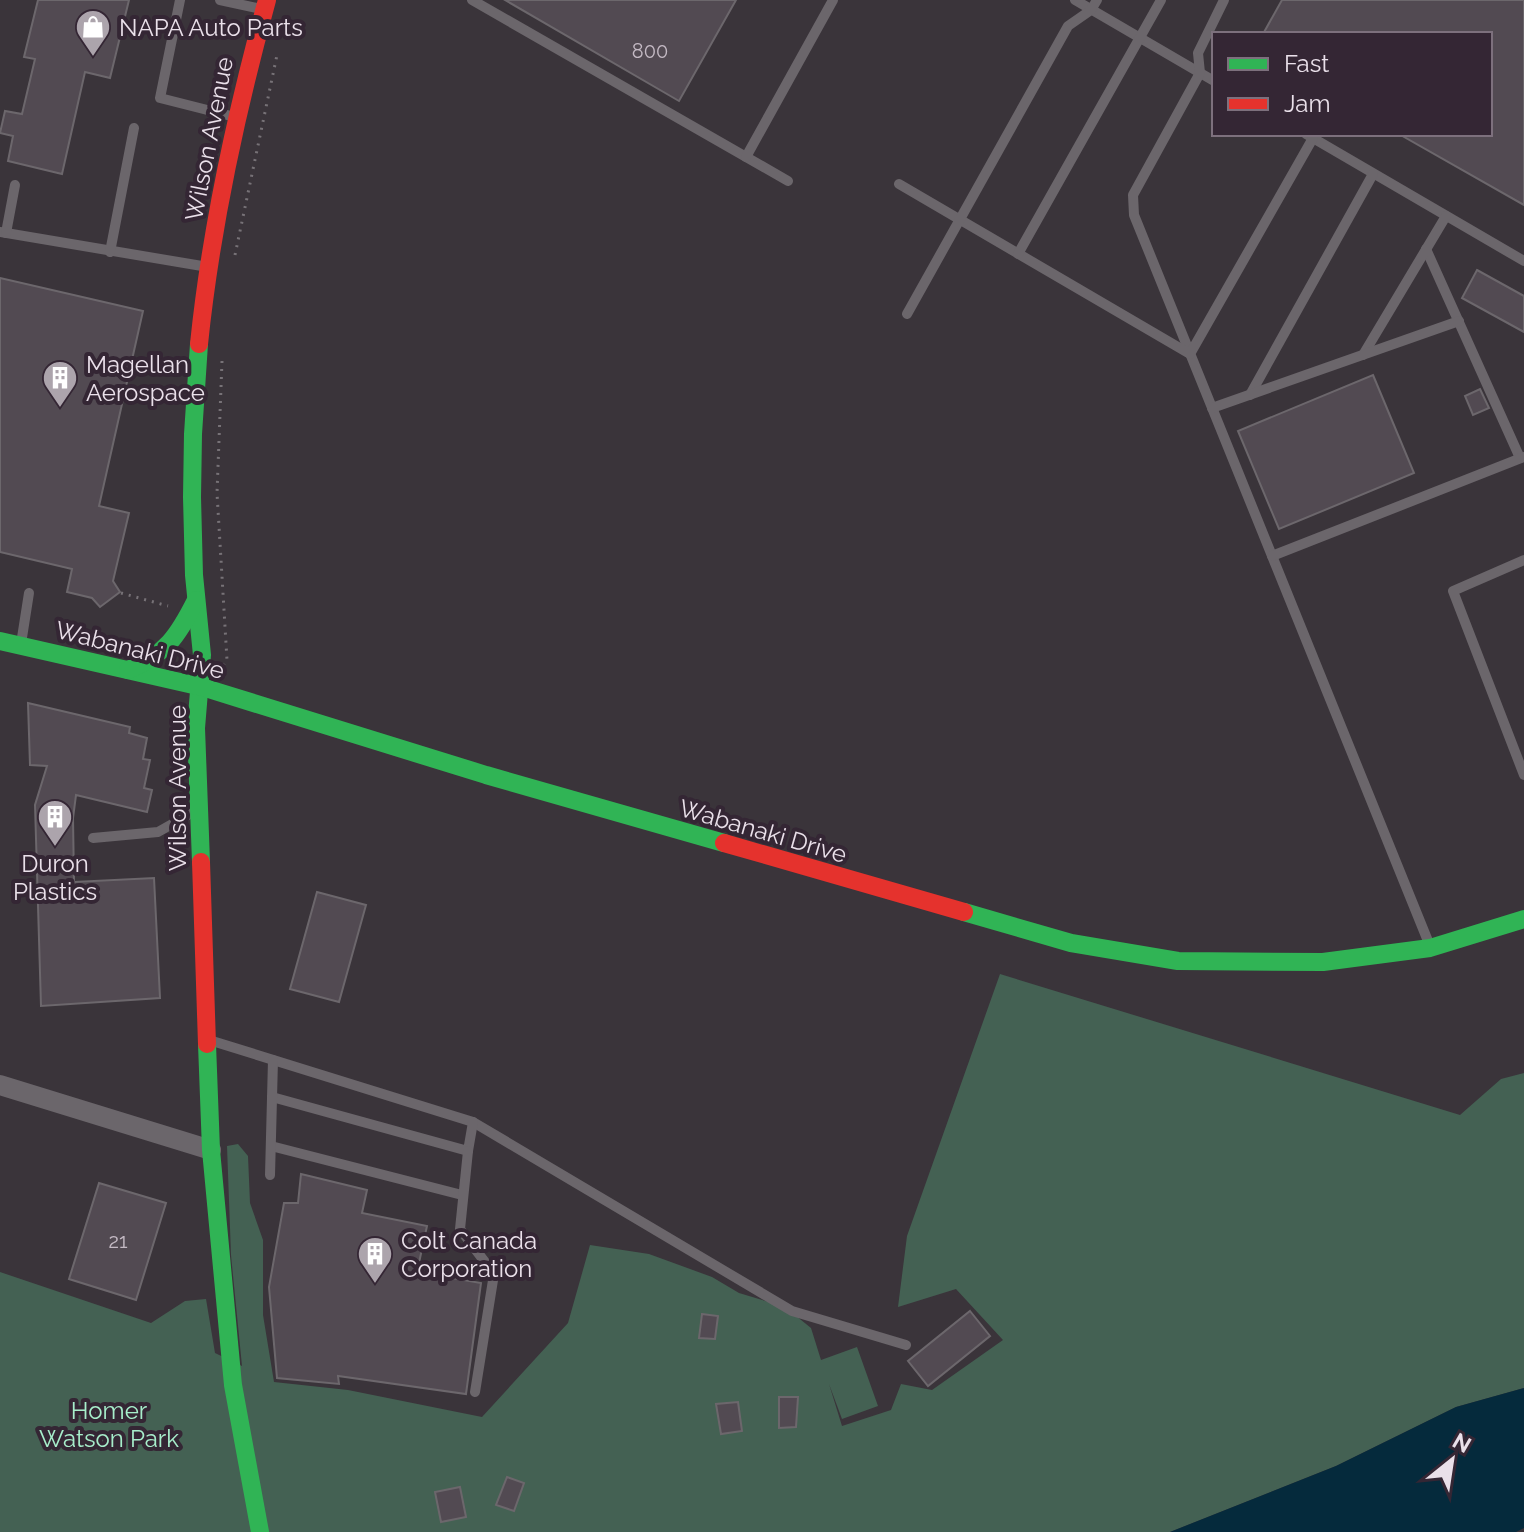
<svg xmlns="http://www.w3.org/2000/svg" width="1524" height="1532" font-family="Raleway,sans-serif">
<rect width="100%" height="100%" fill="#3a343a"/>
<!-- green -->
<path fill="#446153" d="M 1000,974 L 1460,1115 L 1501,1079 L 1524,1073 L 1524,1388 L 1456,1407 L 1336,1466 L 1170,1532 L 0,1532 L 0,1272 L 151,1323 L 185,1301 L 206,1299 L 215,1353 L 242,1366 L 231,1255 L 227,1146 L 238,1144 L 248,1156 L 250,1203 L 263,1240 L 263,1315 L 274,1382 L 348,1390 L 482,1417 L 568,1323 L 590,1245 L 649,1254 L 712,1277 L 739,1293 L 785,1307 L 811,1328 L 821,1360 L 857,1347 L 878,1406 L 842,1419 L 829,1384 L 842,1426 L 891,1410 L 901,1384 L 932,1390 L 1003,1340 L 956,1289 L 898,1307 L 907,1236 Z"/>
<!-- water -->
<path fill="#052a3c" d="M 1524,1388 L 1524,1528 L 1516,1532 L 1170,1532 L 1336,1466 L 1456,1407 Z"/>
<!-- building -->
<g fill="#524a52" stroke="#6c676c" stroke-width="2">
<path d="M 38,0 L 129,0 L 110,78 L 85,72 L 62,174 L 8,161 L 13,136 L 0,133 L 5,111 L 22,114 L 35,59 L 24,57 Z"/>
<path d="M 505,0 L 736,0 L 679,101 Z"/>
<path d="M 1282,0 L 1524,0 L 1524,205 L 1399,134 L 1490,134 L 1490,34 L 1263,34 Z"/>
<path d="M 1477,270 L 1524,296 L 1524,332 L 1462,298 Z"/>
<path d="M 0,278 L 143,311 L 99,506 L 129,513 L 113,581 L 120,592 L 100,607 L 92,598 L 67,592 L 72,569 L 0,552 Z"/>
<path d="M 1373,375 L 1414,473 L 1279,529 L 1238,431 Z"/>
<path d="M 1480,389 L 1489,408 L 1473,415 L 1465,396 Z"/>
<path d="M 28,703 L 130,727 L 129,733 L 147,738 L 143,759 L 150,760 L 144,788 L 152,790 L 147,812 L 76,795 L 73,818 L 74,882 L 154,878 L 160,998 L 41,1006 L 35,805 L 47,766 L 30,765 Z"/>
<path d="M 317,892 L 366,905 L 339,1002 L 290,989 Z"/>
<path d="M 301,1174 L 367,1190 L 362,1213 L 427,1226 L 417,1272 L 481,1283 L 466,1394 L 338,1376 L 339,1384 L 277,1378 L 269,1287 L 284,1203 L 298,1203 Z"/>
<path d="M 99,1183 L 166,1203 L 136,1300 L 69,1279 Z"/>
<path d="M 970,1311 L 990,1336 L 928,1386 L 908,1361 Z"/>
<path d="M 702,1314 L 718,1316 L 715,1339 L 699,1338 Z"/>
<path d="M 779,1397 L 798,1397 L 796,1427 L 779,1428 Z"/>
<path d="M 738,1402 L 742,1431 L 721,1434 L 716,1404 Z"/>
<path d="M 507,1477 L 524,1483 L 514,1511 L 496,1505 Z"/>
<path d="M 460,1487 L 466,1517 L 441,1522 L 435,1492 Z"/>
</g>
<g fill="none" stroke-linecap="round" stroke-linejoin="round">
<!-- path -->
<g stroke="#777277" stroke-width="3" stroke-dasharray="2 6" stroke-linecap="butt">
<path d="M 235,255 L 277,55"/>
<path d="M 222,361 L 217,493 L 227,660 L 224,664"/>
<path d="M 121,593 L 168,606"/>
</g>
<!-- lane -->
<g stroke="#6b666b" stroke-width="10">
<path d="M 180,0 L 160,98 L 235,117"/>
<path d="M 220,0 L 261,9"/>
<path d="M 472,0 L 788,181"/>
<path d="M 1075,0 L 1214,81"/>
<path d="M 1224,0 L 1198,53 L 1200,73 L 1133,195 L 1134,215 L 1430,946"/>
<path d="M 1306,134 L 1524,261"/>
<path d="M 746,157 L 833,0"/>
<path d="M 899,184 L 1190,354 L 1313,138"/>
<path d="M 0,232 L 208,267"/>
<path d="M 6,233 L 15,185"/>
<path d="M 1426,249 L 1520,458"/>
<path d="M 110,252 L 134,128"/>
<path d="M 1018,254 L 1161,0"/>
<path d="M 907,314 L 1068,26 L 1091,10 L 1097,0"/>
<path d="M 1363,355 L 1446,216"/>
<path d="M 1250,395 L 1373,174"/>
<path d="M 1212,408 L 1459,321"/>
<path d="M 1272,556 L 1524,457"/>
<path d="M 1524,560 L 1453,591 L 1524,775"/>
<path d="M 21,644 L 29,593"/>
<path d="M 93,838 L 158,832 L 197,810"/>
<path d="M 209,1040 L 473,1122 L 792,1311 L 906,1345"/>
<path d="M 272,1097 L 468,1151 L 473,1122"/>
<path d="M 271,1146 L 462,1195"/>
<path d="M 468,1151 L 460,1229 L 494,1274 L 475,1392"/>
<path d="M 270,1175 L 273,1060"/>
</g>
<!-- street -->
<path stroke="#6b666b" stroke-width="20" d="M 0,1085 L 211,1150"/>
<!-- fast -->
<g stroke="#30b455" stroke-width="18">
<path d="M 199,344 L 193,434 L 192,497 L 194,575 L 202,655 L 196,728 L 201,862"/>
<path d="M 0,641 L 202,687 L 486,775 L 724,843"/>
<path d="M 128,670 C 166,654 178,636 196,600"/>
<path d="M 964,912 L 1071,943 L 1178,961 L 1323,962 L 1430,948 L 1524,919"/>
<path d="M 207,1044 L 211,1150 L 233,1385 L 260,1532"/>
</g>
<!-- jam -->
<g stroke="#e5322d" stroke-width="18">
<path d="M 199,344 C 211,227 236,113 267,0"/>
<path d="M 724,843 L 964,912"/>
<path d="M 201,862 L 207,1044"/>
</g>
</g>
<!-- icons -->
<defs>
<symbol id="shop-pin" viewBox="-11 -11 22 30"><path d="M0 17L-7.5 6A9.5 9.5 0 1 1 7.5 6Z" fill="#aca4ac" stroke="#342634"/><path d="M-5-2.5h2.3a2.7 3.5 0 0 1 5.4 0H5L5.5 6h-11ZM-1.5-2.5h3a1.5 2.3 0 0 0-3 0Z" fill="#fff"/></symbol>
<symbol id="building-pin" viewBox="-11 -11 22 30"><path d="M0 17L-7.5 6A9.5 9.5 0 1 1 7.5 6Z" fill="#aca4ac" stroke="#342634"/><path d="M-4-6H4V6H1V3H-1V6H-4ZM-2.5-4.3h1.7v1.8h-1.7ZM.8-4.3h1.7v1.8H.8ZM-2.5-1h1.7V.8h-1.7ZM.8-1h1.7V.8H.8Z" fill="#fff"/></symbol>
</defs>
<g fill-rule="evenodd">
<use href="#shop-pin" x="73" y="7" width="40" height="54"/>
<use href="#building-pin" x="40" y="358" width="40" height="54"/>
<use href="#building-pin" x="35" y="797" width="40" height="54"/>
<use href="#building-pin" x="355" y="1234" width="40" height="54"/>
</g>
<g text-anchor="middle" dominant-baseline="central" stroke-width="8" stroke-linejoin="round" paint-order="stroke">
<!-- number labels -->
<g font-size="20" fill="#c4bac4">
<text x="650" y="51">800</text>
<text x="118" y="1241">21</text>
</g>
<!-- poi labels -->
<g font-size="24" fill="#eae0ea" stroke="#342634" text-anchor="start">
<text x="119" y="27">NAPA Auto Parts</text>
<text x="86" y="364">Magellan<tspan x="86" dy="28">Aerospace</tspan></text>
<text x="55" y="863" text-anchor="middle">Duron<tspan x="55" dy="28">Plastics</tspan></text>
<text x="401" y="1240">Colt Canada<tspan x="401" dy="28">Corporation</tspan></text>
</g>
<!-- street labels -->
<g font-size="24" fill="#eae0ea" stroke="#342634">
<text transform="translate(209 139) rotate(-79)">Wilson Avenue</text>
<text transform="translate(140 650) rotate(14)">Wabanaki Drive</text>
<text transform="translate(177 788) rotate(-90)">Wilson Avenue</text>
<text transform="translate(763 831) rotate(16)">Wabanaki Drive</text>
</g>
<!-- park labels -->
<g font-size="24" fill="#a7eecb" stroke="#342634">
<text x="109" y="1410">Homer<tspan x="109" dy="28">Watson Park</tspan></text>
</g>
</g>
<!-- legend -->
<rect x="1212" y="32" width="280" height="104" fill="#342634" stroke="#7d707d" stroke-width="2"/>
<rect x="1228" y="58" width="40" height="12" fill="#30b455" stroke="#7d707d" stroke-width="2"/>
<text x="1284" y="72" font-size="24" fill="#eae0ea">Fast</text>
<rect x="1228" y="98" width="40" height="12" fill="#e5322d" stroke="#7d707d" stroke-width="2"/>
<text x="1284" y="112" font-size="24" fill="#eae0ea">Jam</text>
<!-- north arrow -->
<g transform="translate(1452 1460) rotate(30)" stroke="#342634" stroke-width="6" paint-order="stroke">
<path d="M0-6L14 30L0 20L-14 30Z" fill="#eae0ea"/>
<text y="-12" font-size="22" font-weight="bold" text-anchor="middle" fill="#eae0ea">N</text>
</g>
</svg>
